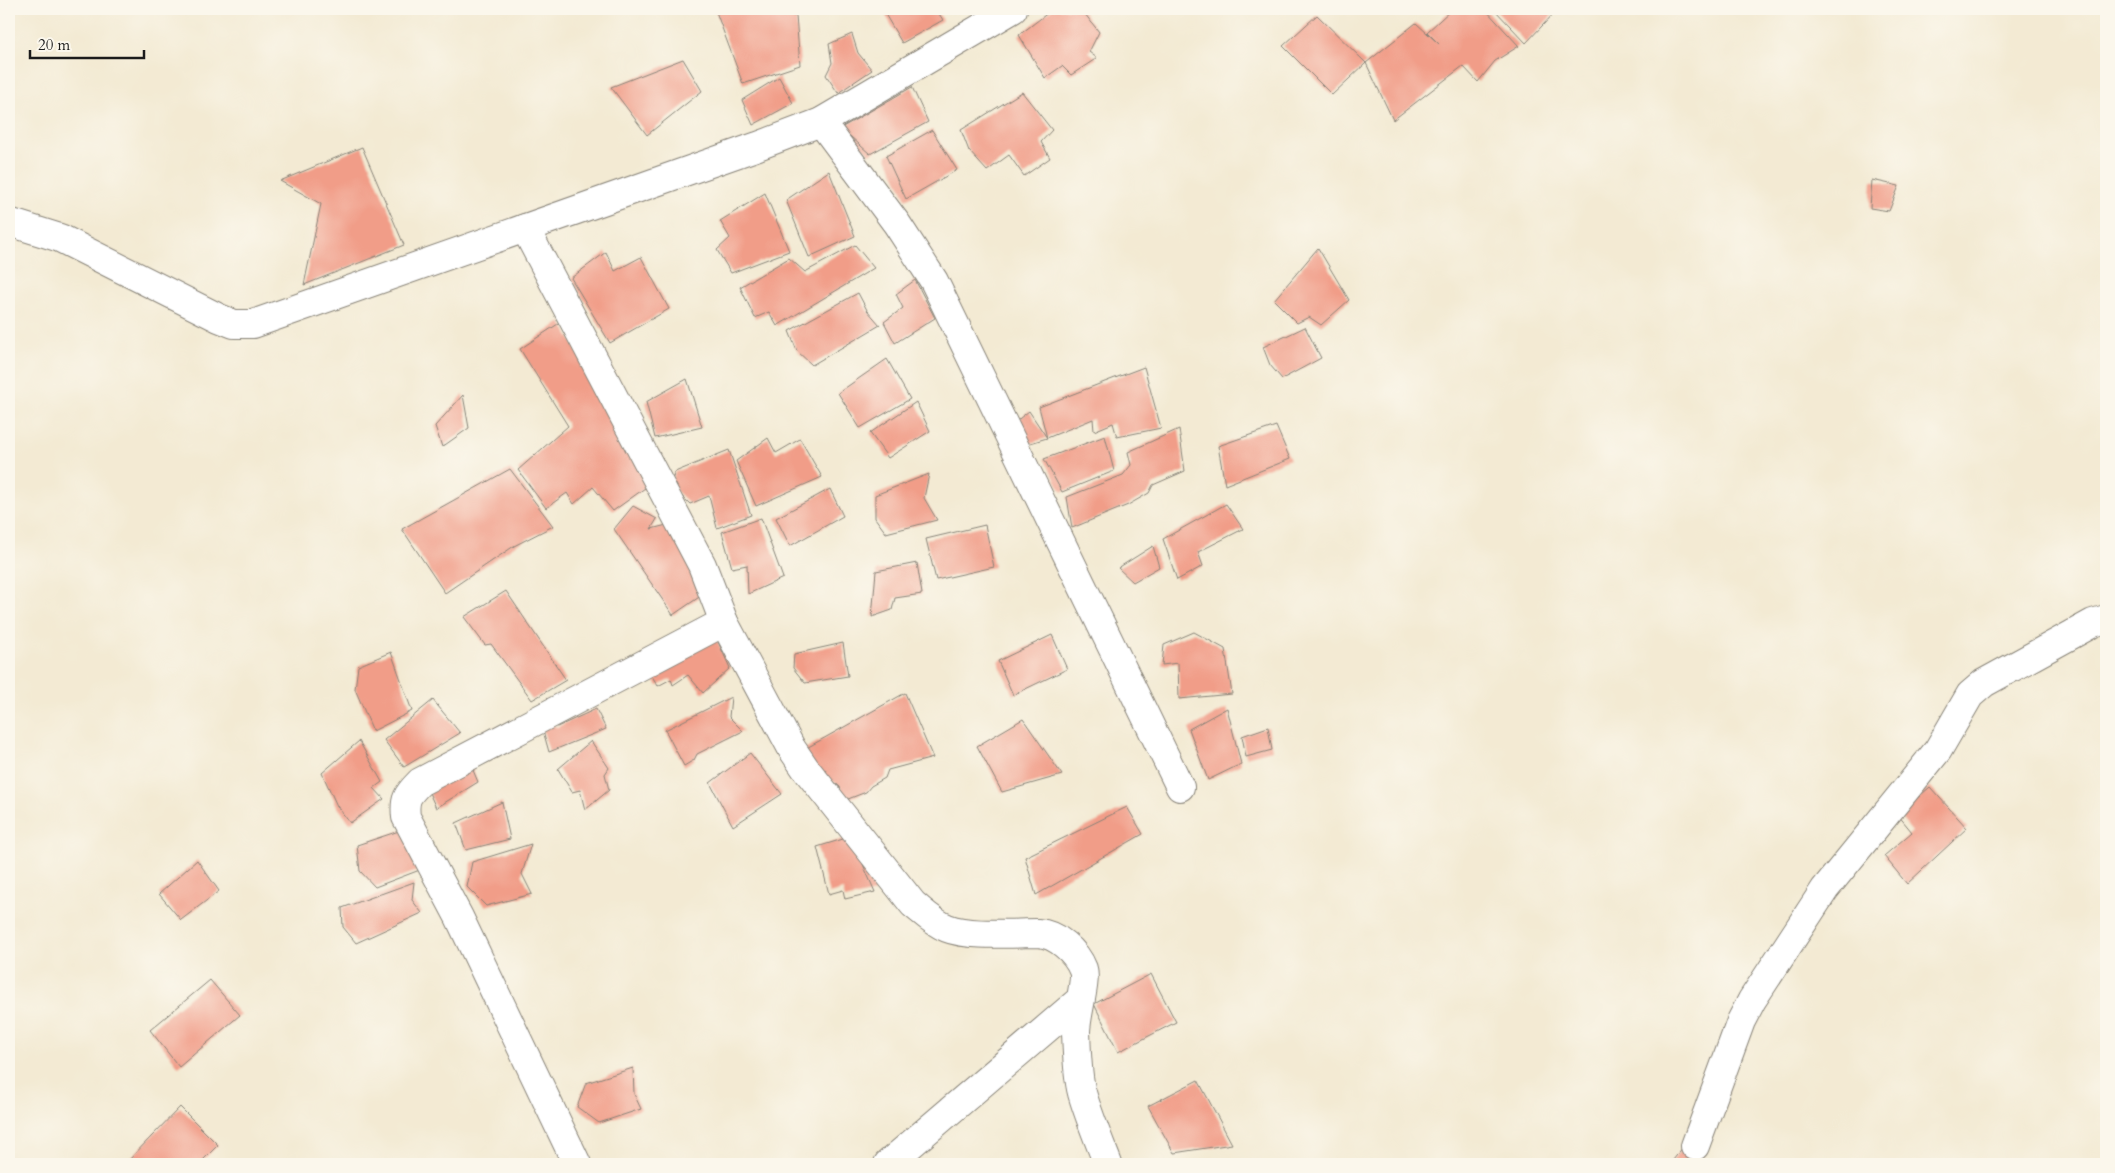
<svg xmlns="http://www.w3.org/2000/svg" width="2115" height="1173" font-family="Cardo,serif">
<rect width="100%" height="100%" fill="#fbf7ec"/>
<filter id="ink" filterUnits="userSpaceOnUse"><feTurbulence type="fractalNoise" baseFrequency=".02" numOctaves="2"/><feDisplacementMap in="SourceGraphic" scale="10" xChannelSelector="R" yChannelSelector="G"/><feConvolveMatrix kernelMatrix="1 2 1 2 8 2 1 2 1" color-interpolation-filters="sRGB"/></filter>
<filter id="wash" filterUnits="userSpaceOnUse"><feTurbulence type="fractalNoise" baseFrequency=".0096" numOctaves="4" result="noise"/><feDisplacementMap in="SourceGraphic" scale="20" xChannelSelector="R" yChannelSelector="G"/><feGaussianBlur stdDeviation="1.12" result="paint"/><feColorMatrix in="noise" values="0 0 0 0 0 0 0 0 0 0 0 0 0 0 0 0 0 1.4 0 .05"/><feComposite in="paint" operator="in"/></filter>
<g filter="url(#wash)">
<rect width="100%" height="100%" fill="#f3ead3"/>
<g id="blocks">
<!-- building -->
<g fill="#f19d88">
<path d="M 715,9 L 769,9 L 770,13 L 796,16 L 800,65 L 743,84 Z"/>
<path d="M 882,9 L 936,9 L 943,20 L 902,43 Z"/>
<path d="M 1053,9 L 1081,9 L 1099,32 L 1089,52 L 1097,58 L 1071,75 L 1062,66 L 1045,78 L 1019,35 Z"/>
<path d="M 1452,9 L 1485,9 L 1519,46 L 1495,61 L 1478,82 L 1463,66 L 1393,120 L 1366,63 L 1416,23 L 1439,44 L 1427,32 Z"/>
<path d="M 1494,9 L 1558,9 L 1526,43 Z"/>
<path d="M 1317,15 L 1366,63 L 1332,95 L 1283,46 Z"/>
<path d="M 852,34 L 858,53 L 872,70 L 838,93 L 826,75 L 832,63 L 829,44 Z"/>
<path d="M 683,59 L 702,91 L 647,135 L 611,87 Z"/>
<path d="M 779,77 L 793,103 L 753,125 L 742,100 Z"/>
<path d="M 912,87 L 928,122 L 870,154 L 841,128 Z"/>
<path d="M 1022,92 L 1052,130 L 1041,142 L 1050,158 L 1024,176 L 1009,155 L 987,171 L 969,151 L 961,130 Z"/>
<path d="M 932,130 L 957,170 L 906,199 L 886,156 Z"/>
<path d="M 362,147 L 404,245 L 304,285 L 321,204 L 280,181 Z"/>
<path d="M 829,171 L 855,236 L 809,257 L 786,200 Z"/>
<path d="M 1872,180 L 1899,186 L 1889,211 L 1870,208 Z"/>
<path d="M 765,193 L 789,251 L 731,273 L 717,250 L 730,238 L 720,221 Z"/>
<path d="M 855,245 L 874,268 L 777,326 L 769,312 L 755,318 L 740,287 L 789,258 L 805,272 Z"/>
<path d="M 1318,248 L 1349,300 L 1321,325 L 1309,317 L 1297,323 L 1274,300 Z"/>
<path d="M 606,252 L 615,271 L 641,257 L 669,309 L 610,343 L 571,278 Z"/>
<path d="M 915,280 L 935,318 L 895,343 L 884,322 L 903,308 L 896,294 Z"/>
<path d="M 858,293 L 867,310 L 880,325 L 812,365 L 797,351 L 789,331 Z"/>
<path d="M 561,322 L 652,483 L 613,511 L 593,487 L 574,504 L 567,493 L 546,508 L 518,470 L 568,426 L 520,349 Z"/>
<path d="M 1305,327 L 1321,358 L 1282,379 L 1270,365 L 1263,347 Z"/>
<path d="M 887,359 L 910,399 L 860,428 L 838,393 Z"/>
<path d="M 1144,367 L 1161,428 L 1117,437 L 1113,423 L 1094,431 L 1093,419 L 1047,438 L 1039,407 Z"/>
<path d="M 687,379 L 702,427 L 655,438 L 646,402 Z"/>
<path d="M 463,395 L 469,428 L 442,447 L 435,426 Z"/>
<path d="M 916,402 L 930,431 L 888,458 L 870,433 Z"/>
<path d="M 1029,411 L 1047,438 L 1027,444 L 1015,422 Z"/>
<path d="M 1276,426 L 1290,459 L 1225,485 L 1218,446 Z"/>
<path d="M 1179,429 L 1185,471 L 1153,485 L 1149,493 L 1128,505 L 1072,528 L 1067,497 L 1123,475 L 1131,465 L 1128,452 Z"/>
<path d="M 1105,436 L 1114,471 L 1062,492 L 1044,459 Z"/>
<path d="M 768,438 L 776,453 L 800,439 L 822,477 L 756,506 L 736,461 Z"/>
<path d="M 729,450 L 751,515 L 717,528 L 709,496 L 690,504 L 670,485 L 675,472 Z"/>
<path d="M 510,469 L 553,526 L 514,546 L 445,593 L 402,529 Z"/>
<path d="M 929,474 L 924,498 L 937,520 L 886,533 L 875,518 L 875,495 Z"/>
<path d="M 830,489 L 843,516 L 790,546 L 776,518 Z"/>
<path d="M 1226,504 L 1243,529 L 1198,552 L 1203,566 L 1177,580 L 1163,539 Z"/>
<path d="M 633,506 L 657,519 L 651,529 L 671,524 L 708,591 L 673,615 L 614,529 Z"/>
<path d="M 761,518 L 783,578 L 748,594 L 747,565 L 732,568 L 722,532 Z"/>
<path d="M 985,525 L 994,567 L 936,580 L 926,539 Z"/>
<path d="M 1153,546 L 1159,567 L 1133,582 L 1118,568 Z"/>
<path d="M 917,563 L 922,594 L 895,598 L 892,610 L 872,617 L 876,571 Z"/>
<path d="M 506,591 L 566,680 L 532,700 L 491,644 L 485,645 L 464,617 Z"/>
<path d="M 1194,632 L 1225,649 L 1232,694 L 1179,699 L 1178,663 L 1162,665 L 1164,645 Z"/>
<path d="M 714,633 L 730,668 L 703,693 L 688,675 L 673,685 L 671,679 L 658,686 L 647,668 Z"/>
<path d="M 1052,635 L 1067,669 L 1013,695 L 998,661 Z"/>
<path d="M 843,643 L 848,676 L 805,683 L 793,668 L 794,654 Z"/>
<path d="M 391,652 L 412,711 L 373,731 L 355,689 L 358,666 Z"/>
<path d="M 905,693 L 933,758 L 888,770 L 885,778 L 871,786 L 866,792 L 843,801 L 840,787 L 833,781 L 822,781 L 803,750 Z"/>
<path d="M 731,697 L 729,717 L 743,731 L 697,754 L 694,760 L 684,766 L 665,730 Z"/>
<path d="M 433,700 L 460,733 L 404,767 L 384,740 Z"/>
<path d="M 1227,708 L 1241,764 L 1208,780 L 1189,729 Z"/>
<path d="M 596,709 L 606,729 L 549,752 L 540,720 L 557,727 Z"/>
<path d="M 1023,719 L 1062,775 L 1002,792 L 977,746 Z"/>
<path d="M 1268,727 L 1272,750 L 1246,757 L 1242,736 Z"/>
<path d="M 359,741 L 382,782 L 374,788 L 384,799 L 350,823 L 337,806 L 322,773 Z"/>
<path d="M 591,741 L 609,768 L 605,774 L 609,790 L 585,810 L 580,790 L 572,792 L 558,769 Z"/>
<path d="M 750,753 L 782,794 L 733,826 L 710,783 Z"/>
<path d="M 470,763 L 478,782 L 436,808 L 426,786 Z"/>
<path d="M 1930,787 L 1967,828 L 1907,884 L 1884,856 L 1912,832 L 1898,815 Z"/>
<path d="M 502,802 L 510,839 L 466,850 L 456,823 Z"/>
<path d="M 1127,807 L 1143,834 L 1036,895 L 1025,857 Z"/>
<path d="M 405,829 L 425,868 L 375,887 L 360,871 L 357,845 Z"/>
<path d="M 849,832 L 875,892 L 845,899 L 843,890 L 829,894 L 817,847 L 843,839 Z"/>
<path d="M 531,844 L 522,874 L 532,894 L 486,906 L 467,887 L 472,862 Z"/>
<path d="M 197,860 L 219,891 L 181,920 L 159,894 Z"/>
<path d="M 414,882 L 412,900 L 422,913 L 356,943 L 343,927 L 342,908 Z"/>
<path d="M 1151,974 L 1176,1022 L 1118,1052 L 1094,1004 Z"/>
<path d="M 210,980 L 240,1015 L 179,1067 L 150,1030 Z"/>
<path d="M 633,1068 L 634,1094 L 641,1109 L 599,1123 L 577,1107 L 586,1083 Z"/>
<path d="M 1198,1080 L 1232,1144 L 1174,1153 L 1148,1106 Z"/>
<path d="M 180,1107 L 218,1145 L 199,1164 L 125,1164 Z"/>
<path d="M 1683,1147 L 1707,1164 L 1670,1164 Z"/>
</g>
</g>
</g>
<g filter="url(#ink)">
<use href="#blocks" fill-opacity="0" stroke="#888378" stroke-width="1"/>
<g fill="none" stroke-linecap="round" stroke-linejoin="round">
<defs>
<g id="street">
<path d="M 821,122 L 897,224 L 934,281 L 1180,787"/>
<path d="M 9,222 L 60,238 L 219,318 L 234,324 L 253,324 L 758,146 L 821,122 L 1013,9"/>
<path d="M 525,228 L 702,565 L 724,622 L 792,749 L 805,768 L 913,904 C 923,912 934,923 947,928 C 969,937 1013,933 1038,933 C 1056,934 1076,951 1083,969 C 1087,980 1076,1016 1076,1032 C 1077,1052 1077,1074 1082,1093 C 1089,1117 1099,1141 1108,1164"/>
<path d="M 1695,1146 L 1741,1021 L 1752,1000 L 1825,889 L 1938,750 L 1970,695 L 1984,683 L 2093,623 L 2106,619"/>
<path d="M 577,1164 L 459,917 L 406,817 C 404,799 407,795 420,782 L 724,622"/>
<path d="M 888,1164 L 1080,1000"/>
</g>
</defs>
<!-- street casing -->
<use href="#street" stroke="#888378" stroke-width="30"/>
<!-- street -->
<use href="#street" stroke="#fff" stroke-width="28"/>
</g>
</g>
<!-- margin -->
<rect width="2115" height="1173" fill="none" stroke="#fbf7ec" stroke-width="30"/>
<!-- scale -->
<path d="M30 50v8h114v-8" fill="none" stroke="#1c1c1c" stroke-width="2.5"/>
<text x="38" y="50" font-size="15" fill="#1c1c1c" stroke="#fbf7ec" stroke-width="4" paint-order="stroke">20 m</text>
</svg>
